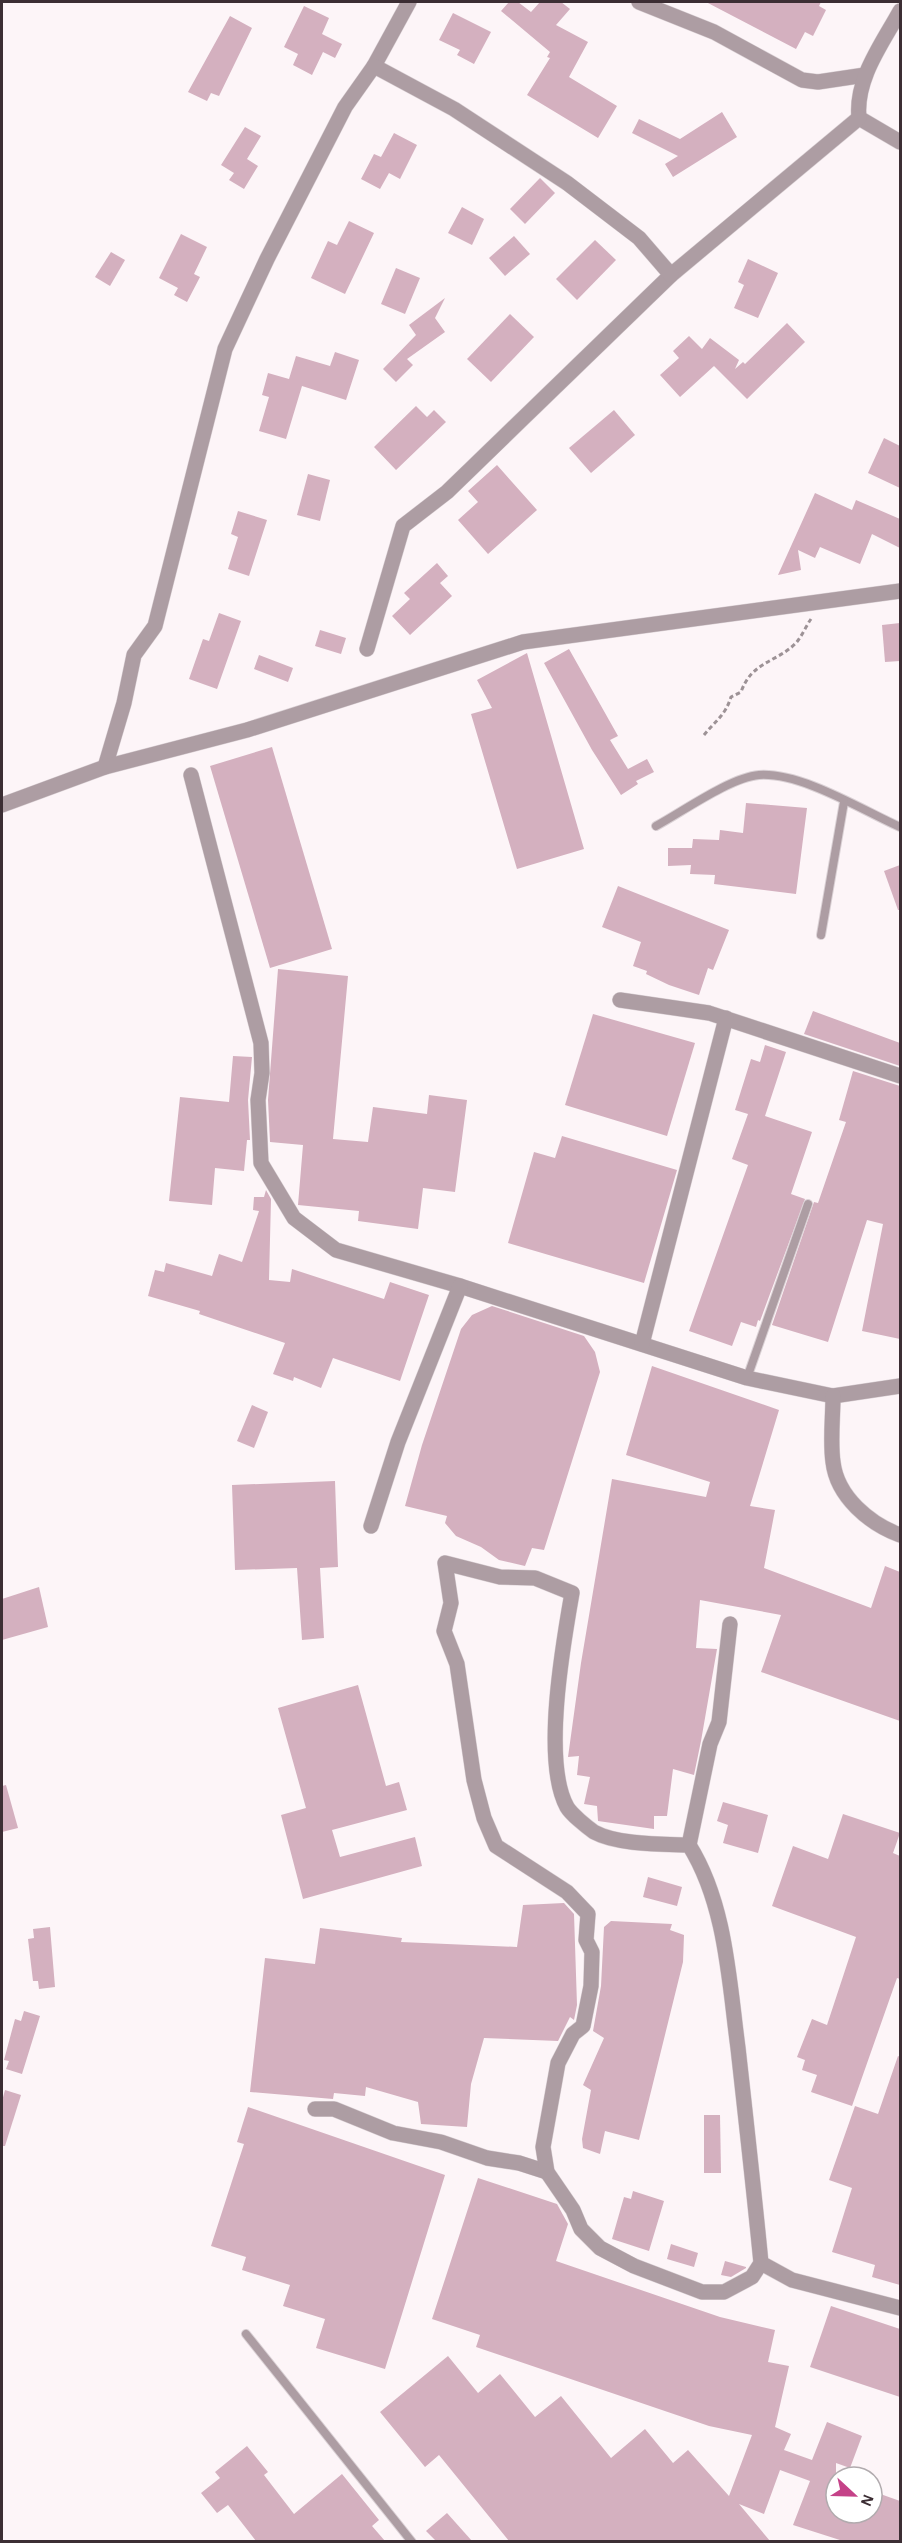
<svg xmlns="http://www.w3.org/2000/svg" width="902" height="2543" font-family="'Alegreya Sans',sans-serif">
<rect width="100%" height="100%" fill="#fdf5f8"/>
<!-- building -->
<g fill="#d4b0bf">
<path d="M 509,2 L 518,2 L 531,12 L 540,2 L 561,2 L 570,9 L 556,25 L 588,42 L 569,77 L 617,106 L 598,138 L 527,95 L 550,58 L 547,57 L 550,52 L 501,11 Z"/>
<path d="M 706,2 L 821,2 L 819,6 L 826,10 L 813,36 L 805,32 L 796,49 Z"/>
<path d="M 304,6 L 329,18 L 322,34 L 342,44 L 335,58 L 323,52 L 312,75 L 293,65 L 298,54 L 284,47 Z"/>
<path d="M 453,13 L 491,32 L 474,64 L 457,55 L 460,50 L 439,40 Z"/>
<path d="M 230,16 L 252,28 L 219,96 L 211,93 L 207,101 L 188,92 Z"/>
<path d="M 722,112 L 737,137 L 673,177 L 665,164 L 678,156 L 632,133 L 639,119 L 680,139 Z"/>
<path d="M 245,127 L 261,136 L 247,159 L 258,166 L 244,189 L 229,180 L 234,173 L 221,165 Z"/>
<path d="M 394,133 L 417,145 L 400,179 L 389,173 L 380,189 L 361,179 L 374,154 L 381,157 Z"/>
<path d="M 540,178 L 555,193 L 525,224 L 510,209 Z"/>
<path d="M 462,207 L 484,219 L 472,245 L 448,233 Z"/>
<path d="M 349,221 L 374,233 L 345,294 L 311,278 L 328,241 L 337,245 Z"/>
<path d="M 181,234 L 207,247 L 194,274 L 200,277 L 187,302 L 174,295 L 178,288 L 159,278 Z"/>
<path d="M 514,236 L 530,254 L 505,276 L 489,258 Z"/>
<path d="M 595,240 L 616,260 L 577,300 L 556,279 Z"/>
<path d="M 111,252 L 125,260 L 110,286 L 95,277 Z"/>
<path d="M 748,259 L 778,273 L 758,318 L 734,308 L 744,285 L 738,282 Z"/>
<path d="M 396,268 L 420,278 L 405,314 L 381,304 Z"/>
<path d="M 445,298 L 435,318 L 445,332 L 407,359 L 413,365 L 396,382 L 383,369 L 416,335 L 409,325 Z"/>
<path d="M 510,314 L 534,337 L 491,382 L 467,359 Z"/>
<path d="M 787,323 L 805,342 L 747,399 L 714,366 L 680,397 L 660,375 L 679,358 L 673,351 L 689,336 L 702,349 L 710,338 L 739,360 L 735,369 L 743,362 L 745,364 Z"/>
<path d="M 335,352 L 359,360 L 346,400 L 302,386 L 286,439 L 259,431 L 269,397 L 262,395 L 268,373 L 289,379 L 296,356 L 330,366 Z"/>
<path d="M 416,406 L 427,417 L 434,410 L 446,422 L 396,470 L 374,447 Z"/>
<path d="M 614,410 L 635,435 L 591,473 L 569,448 Z"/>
<path d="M 884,438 L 900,446 L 900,488 L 868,473 Z"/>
<path d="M 497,465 L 537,510 L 488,554 L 458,520 L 478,502 L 468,491 Z"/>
<path d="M 308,474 L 330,480 L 320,521 L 297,515 Z"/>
<path d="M 815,493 L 852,510 L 856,500 L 900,519 L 900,548 L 872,534 L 860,564 L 820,547 L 815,558 L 798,550 L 801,570 L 778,575 Z"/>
<path d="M 238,511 L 267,520 L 249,576 L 228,569 L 238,537 L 231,534 Z"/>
<path d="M 437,563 L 448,576 L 440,583 L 452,596 L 410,635 L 392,616 L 410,599 L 404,593 Z"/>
<path d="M 219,613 L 241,621 L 217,689 L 189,679 L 203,639 L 209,641 Z"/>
<path d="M 900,623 L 900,661 L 885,662 L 882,625 Z"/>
<path d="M 320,630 L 346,638 L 341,654 L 315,646 Z"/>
<path d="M 569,649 L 618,736 L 610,740 L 628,769 L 647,759 L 654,772 L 636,781 L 638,784 L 621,795 L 592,750 L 544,663 Z"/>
<path d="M 527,653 L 584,849 L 517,869 L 471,714 L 492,708 L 477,680 Z"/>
<path d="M 259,655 L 293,668 L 288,682 L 254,669 Z"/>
<path d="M 272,747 L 332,949 L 270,968 L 210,766 Z"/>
<path d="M 746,803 L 807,808 L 796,894 L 714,884 L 715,875 L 690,874 L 691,865 L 668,866 L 668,848 L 692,848 L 693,839 L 719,840 L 720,830 L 743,833 Z"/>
<path d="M 900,865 L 900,910 L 898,910 L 884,871 Z"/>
<path d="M 618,886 L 729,930 L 713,970 L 708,968 L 699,995 L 669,985 L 646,974 L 647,971 L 633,966 L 641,942 L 602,927 Z"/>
<path d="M 278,969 L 348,976 L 333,1139 L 368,1142 L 373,1107 L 427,1114 L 429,1095 L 467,1100 L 455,1192 L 423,1188 L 418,1229 L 358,1221 L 359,1211 L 298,1205 L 303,1145 L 270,1142 L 268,1100 Z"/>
<path d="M 813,1011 L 900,1043 L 900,1066 L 804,1034 Z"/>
<path d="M 593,1014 L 695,1043 L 667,1136 L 565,1105 Z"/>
<path d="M 765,1045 L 786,1052 L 765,1116 L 812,1132 L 791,1194 L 805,1199 L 760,1321 L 758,1320 L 756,1327 L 741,1322 L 732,1346 L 689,1331 L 748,1165 L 732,1159 L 748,1114 L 735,1110 L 751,1059 L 760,1062 Z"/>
<path d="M 233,1056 L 252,1057 L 248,1100 L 250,1140 L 247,1140 L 244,1171 L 215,1168 L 212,1205 L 169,1201 L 180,1097 L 229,1102 Z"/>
<path d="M 853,1071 L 900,1086 L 900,1339 L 862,1331 L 883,1224 L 867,1220 L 828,1342 L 772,1325 L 814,1202 L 818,1203 L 846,1122 L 839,1120 Z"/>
<path d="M 562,1136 L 677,1170 L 644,1283 L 508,1243 L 534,1152 L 555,1158 Z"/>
<path d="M 266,1190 L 271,1199 L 269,1280 L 290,1282 L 292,1269 L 384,1299 L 390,1282 L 429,1295 L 400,1381 L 333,1358 L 321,1388 L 294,1377 L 293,1381 L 273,1374 L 285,1343 L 199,1314 L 200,1311 L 148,1296 L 155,1270 L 164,1272 L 166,1263 L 212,1276 L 219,1254 L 242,1262 L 259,1211 L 253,1210 L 254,1197 L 264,1197 Z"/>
<path d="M 492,1306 L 584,1336 L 595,1352 L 600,1372 L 544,1550 L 532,1548 L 525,1566 L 499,1560 L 481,1547 L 456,1536 L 445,1523 L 447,1516 L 405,1506 L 422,1445 L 461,1329 L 472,1315 Z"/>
<path d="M 652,1366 L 779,1410 L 750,1506 L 775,1510 L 764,1568 L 871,1608 L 885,1566 L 900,1572 L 900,1721 L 761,1672 L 781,1615 L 700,1600 L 696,1648 L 717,1649 L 701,1741 L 694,1775 L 673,1769 L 667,1816 L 654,1816 L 654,1829 L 598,1821 L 597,1806 L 584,1804 L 590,1777 L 577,1775 L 579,1756 L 568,1757 L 581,1663 L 612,1479 L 706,1497 L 710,1482 L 626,1455 Z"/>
<path d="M 252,1405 L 268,1412 L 254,1448 L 237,1441 Z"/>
<path d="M 335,1481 L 338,1567 L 320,1568 L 324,1638 L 302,1640 L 297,1568 L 235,1570 L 232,1485 Z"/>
<path d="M 39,1587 L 48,1627 L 2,1640 L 2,1599 Z"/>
<path d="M 358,1685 L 386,1786 L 399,1782 L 407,1810 L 332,1830 L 340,1857 L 415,1837 L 422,1866 L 303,1899 L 281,1815 L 306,1808 L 278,1708 Z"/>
<path d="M 6,1785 L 18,1828 L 2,1832 L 2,1786 Z"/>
<path d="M 723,1802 L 768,1815 L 758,1853 L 723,1843 L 728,1825 L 717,1821 Z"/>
<path d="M 843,1814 L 900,1833 L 893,1853 L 900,1856 L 900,1979 L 897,1978 L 852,2106 L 811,2092 L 817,2075 L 802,2070 L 805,2060 L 797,2057 L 812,2019 L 827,2025 L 856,1937 L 772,1906 L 793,1846 L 828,1859 Z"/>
<path d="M 648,1877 L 682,1887 L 677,1906 L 643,1897 Z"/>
<path d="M 564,1903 L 574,1914 L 577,2005 L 574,2020 L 570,2017 L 558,2041 L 484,2038 L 471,2084 L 467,2127 L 421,2124 L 418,2102 L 366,2087 L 365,2096 L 334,2093 L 333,2099 L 250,2092 L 265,1958 L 315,1964 L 320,1928 L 402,1938 L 401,1942 L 517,1947 L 523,1905 Z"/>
<path d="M 611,1921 L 672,1924 L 670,1930 L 684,1935 L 683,1962 L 639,2140 L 605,2131 L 600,2154 L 583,2148 L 582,2139 L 591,2090 L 583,2085 L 604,2038 L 593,2031 L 601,1986 L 604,1927 Z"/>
<path d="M 50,1927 L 55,1987 L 39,1989 L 38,1981 L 33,1981 L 28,1939 L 34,1938 L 33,1929 Z"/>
<path d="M 24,2011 L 40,2016 L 22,2074 L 6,2069 L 9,2061 L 4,2060 L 15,2019 L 21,2021 Z"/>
<path d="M 898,2056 L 900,2057 L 900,2285 L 872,2277 L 875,2265 L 832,2252 L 852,2188 L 829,2180 L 855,2106 L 878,2114 Z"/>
<path d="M 5,2090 L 21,2095 L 5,2146 L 2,2146 L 2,2101 Z"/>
<path d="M 248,2107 L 445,2175 L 385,2369 L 316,2348 L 325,2319 L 283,2306 L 290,2285 L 242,2270 L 246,2257 L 211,2246 L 244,2144 L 237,2142 Z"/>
<path d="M 704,2115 L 720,2115 L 721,2173 L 704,2173 Z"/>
<path d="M 478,2178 L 557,2204 L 568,2224 L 556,2261 L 720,2317 L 775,2330 L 768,2362 L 789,2366 L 775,2427 L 791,2434 L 784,2450 L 812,2460 L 827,2422 L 862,2436 L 850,2468 L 836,2463 L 836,2513 L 872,2513 L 872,2491 L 900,2501 L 900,2541 L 843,2541 L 793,2525 L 810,2481 L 780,2470 L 764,2514 L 739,2504 L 770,2541 L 509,2541 L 439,2455 L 425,2467 L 380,2412 L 448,2356 L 478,2393 L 500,2374 L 535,2417 L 561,2396 L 611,2458 L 645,2429 L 673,2463 L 688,2450 L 729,2496 L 752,2435 L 709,2426 L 476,2347 L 480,2335 L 432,2319 Z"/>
<path d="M 633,2191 L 664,2201 L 649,2251 L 612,2239 L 624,2197 L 631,2199 Z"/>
<path d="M 671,2244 L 698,2253 L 694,2267 L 667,2259 Z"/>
<path d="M 725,2261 L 746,2267 L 746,2268 L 731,2277 L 721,2275 Z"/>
<path d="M 831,2306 L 900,2329 L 900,2397 L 810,2367 Z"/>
<path d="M 247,2446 L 268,2472 L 264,2475 L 294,2514 L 342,2474 L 379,2520 L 372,2526 L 385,2541 L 256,2541 L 228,2505 L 217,2513 L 201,2493 L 220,2478 L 215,2472 Z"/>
<path d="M 447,2513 L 472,2541 L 436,2541 L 426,2531 Z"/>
</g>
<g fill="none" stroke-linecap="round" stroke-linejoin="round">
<defs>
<g id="lane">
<path d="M 656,826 C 682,812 731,777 759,775 C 801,772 862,810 900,827"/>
<path d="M 821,935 L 844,802"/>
<path d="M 747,1378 L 808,1204"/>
<path d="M 246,2334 L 412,2542"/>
</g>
<g id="street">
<path d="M 639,2 L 714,32 L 802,80 L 818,82 L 865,75"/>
<path d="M 374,66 L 409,2"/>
<path d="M 859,118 C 855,79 882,44 900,11"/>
<path d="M 859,118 L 900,142"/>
<path d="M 367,649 L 403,526 L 447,492 L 671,275 L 859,118"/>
<path d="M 105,767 L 124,703 L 134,655 L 155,626 L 225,349 L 267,259 L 345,107 L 374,66 L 454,109 L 567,183 L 639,238 L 671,275"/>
<path d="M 191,775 L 261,1043 L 262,1073 L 258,1100 L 261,1163 L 294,1218 L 336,1250 L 460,1286 L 747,1378 L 833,1396 L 900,1386"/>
<path d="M 2,805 L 105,767 L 247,730 L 523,642 L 900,591"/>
<path d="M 620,1000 L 709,1013 L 900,1076"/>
<path d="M 642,1344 L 726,1018"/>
<path d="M 833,1396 C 833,1417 830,1441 833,1462 C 837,1497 870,1524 900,1535"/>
<path d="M 371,1526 L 398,1442 L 460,1286"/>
<path d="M 689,1845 L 710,1744 L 719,1722 L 730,1624"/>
<path d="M 315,2109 L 334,2109 L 393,2133 L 441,2142 L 487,2158 L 519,2163 L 547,2172"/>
<path d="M 761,2263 L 752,2277 L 724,2292 L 702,2292 L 634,2266 L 600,2248 L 581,2229 L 573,2210 L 547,2172 L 543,2147 L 558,2063 L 573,2034 L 583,2026 L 591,1986 L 592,1952 L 586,1940 L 588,1914 L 567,1892 L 496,1846 L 484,1818 L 474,1780 L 457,1664 L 444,1631 L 451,1603 L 445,1563 L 500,1577 L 535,1578 L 572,1593 C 563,1644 542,1762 567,1807 C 571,1814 587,1827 594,1832 C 618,1845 662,1844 689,1845 C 726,1904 729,1981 738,2048 C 746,2120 754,2191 761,2263 L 792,2280 L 900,2308"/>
</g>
</defs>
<!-- lane casing -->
<use href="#lane" stroke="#dad1d5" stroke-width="10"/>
<!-- street casing -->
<use href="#street" stroke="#dad1d5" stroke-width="16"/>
<!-- path -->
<path stroke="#9d9296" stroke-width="3" stroke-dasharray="4.5 3" stroke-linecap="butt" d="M 704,735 C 716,720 725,716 731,697 L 741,692 C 752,661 776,663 796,643 C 802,636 806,626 811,619"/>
<!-- lane -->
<use href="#lane" stroke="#ad9da3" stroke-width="8"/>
<!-- street -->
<use href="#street" stroke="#ad9da3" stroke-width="15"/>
</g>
<!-- border -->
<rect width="902" height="2543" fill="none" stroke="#3c2e34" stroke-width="6"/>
<!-- north arrow -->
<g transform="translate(854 2495) rotate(112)"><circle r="28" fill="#ffffff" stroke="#b1abae" stroke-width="1.5"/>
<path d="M0-4.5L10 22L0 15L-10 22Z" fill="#c54288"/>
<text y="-9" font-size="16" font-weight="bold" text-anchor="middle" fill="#3c2e34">N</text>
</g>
</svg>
